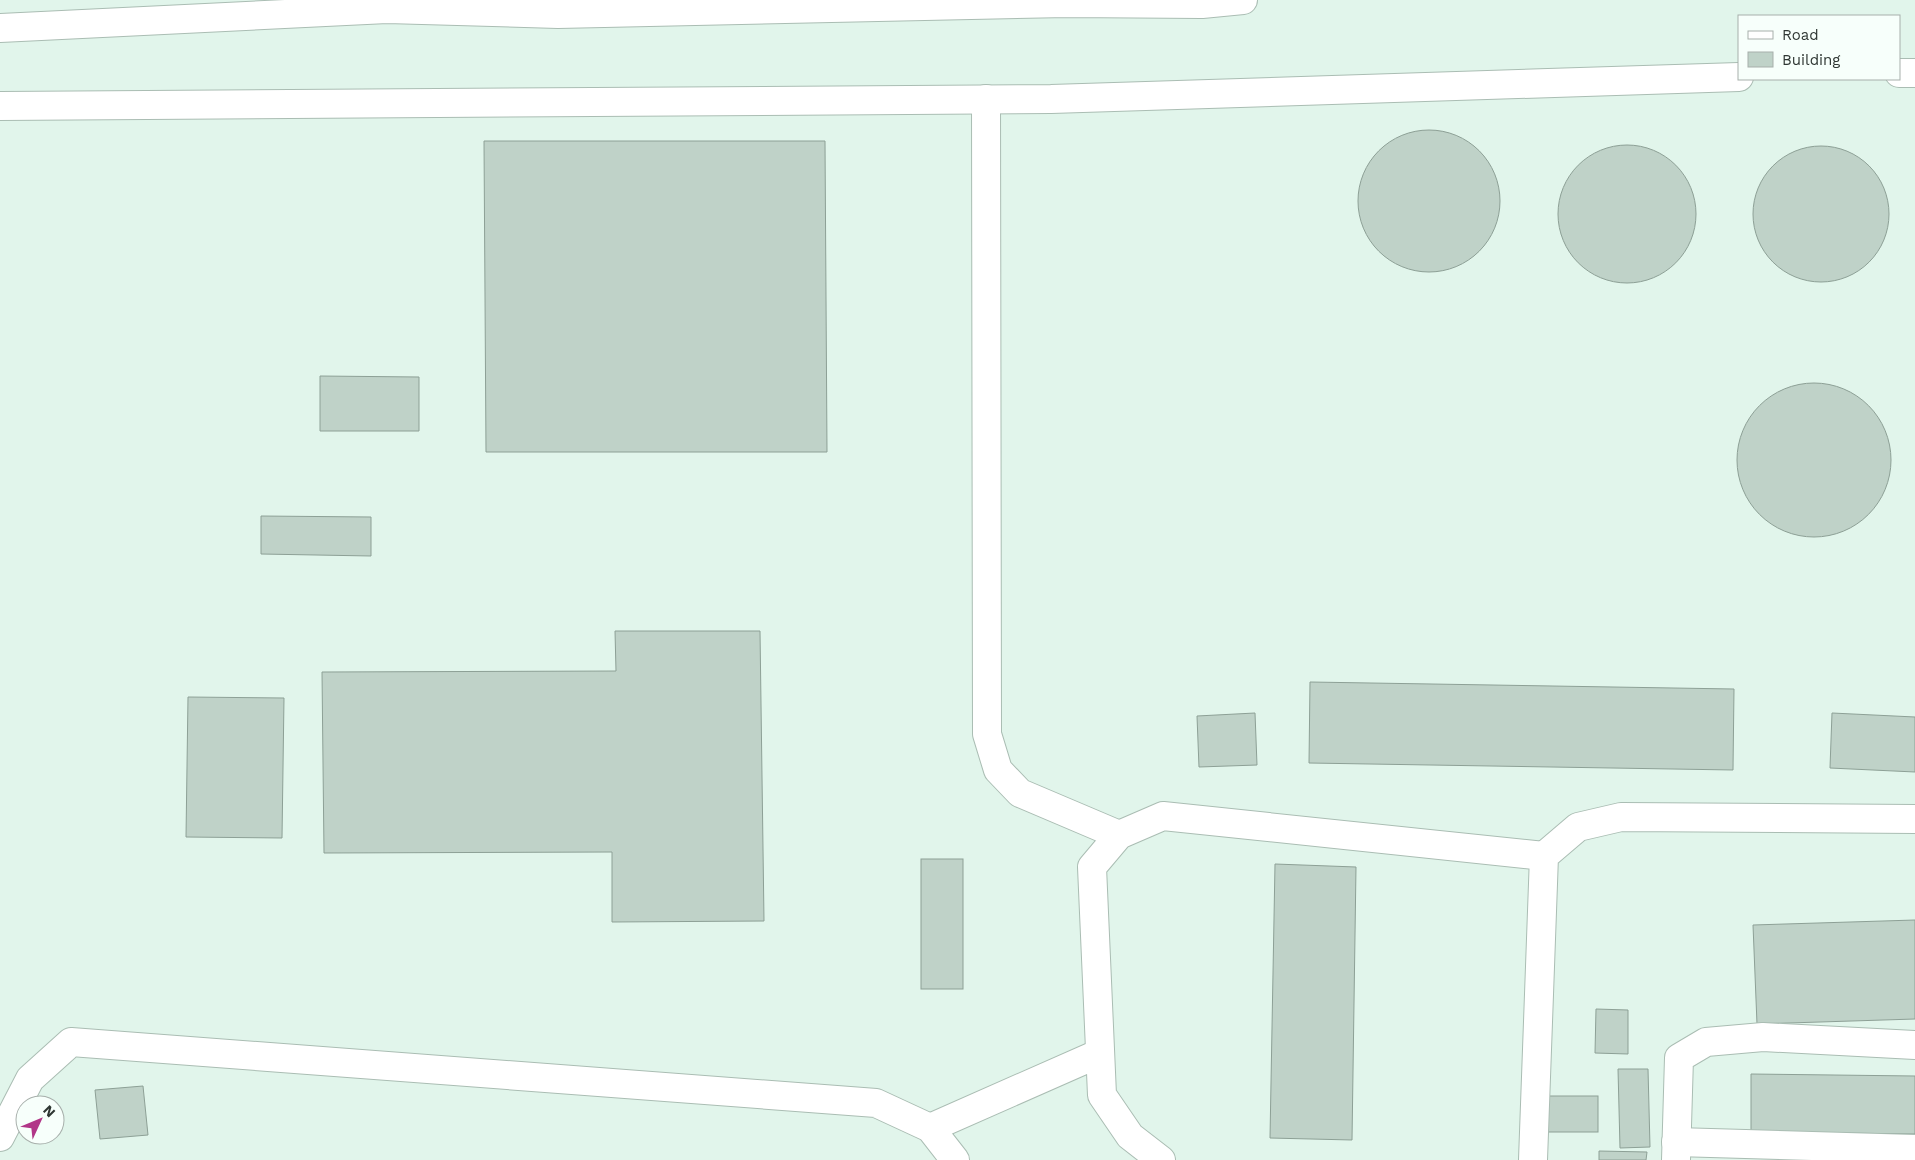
<svg xmlns="http://www.w3.org/2000/svg" width="1915" height="1160" font-family="'Work Sans',sans-serif">
<rect width="100%" height="100%" fill="#e1f5eb"/>
<!-- building -->
<g fill="#bfd2c8" stroke="#8da096">
<circle cx="1429" cy="201" r="71"/>
<path d="M 484,141 L 825,141 L 827,452 L 486,452 Z"/>
<circle cx="1627" cy="214" r="69"/>
<circle cx="1821" cy="214" r="68"/>
<path d="M 320,376 L 419,377 L 419,431 L 320,431 Z"/>
<circle cx="1814" cy="460" r="77"/>
<path d="M 261,516 L 371,517 L 371,556 L 261,554 Z"/>
<path d="M 615,631 L 760,631 L 764,921 L 612,922 L 612,852 L 324,853 L 322,672 L 616,671 Z"/>
<path d="M 1310,682 L 1734,689 L 1733,770 L 1309,763 Z"/>
<path d="M 188,697 L 284,698 L 282,838 L 186,837 Z"/>
<path d="M 1255,713 L 1257,765 L 1199,767 L 1197,716 Z"/>
<path d="M 1832,713 L 1915,717 L 1915,772 L 1830,768 Z"/>
<rect x="921" y="859" width="42" height="130"/>
<path d="M 1275,864 L 1356,867 L 1352,1140 L 1270,1138 Z"/>
<path d="M 1915,920 L 1915,1019 L 1757,1024 L 1753,925 Z"/>
<path d="M 1596,1009 L 1628,1010 L 1628,1054 L 1595,1053 Z"/>
<path d="M 1618,1069 L 1648,1069 L 1650,1147 L 1620,1148 Z"/>
<path d="M 1751,1074 L 1915,1076 L 1915,1134 L 1751,1132 Z"/>
<path d="M 143,1086 L 148,1135 L 100,1139 L 95,1090 Z"/>
<rect x="1545" y="1096" width="53" height="36"/>
<path d="M 1599,1151 L 1647,1152 L 1646,1160 L 1599,1160 Z"/>
</g>
<g fill="none" stroke-linecap="round" stroke-linejoin="round">
<defs>
<g id="minor">
<path d="M 0,28 L 387,9 L 558,14 L 1067,3 L 1202,4 L 1243,0"/>
<path d="M 1899,73 L 1915,73"/>
<path d="M 986,99 L 987,734 L 998,770 L 1020,793 L 1119,835"/>
<path d="M 0,106 L 1051,99 L 1739,77"/>
<path d="M 930,1128 L 1100,1053"/>
<path d="M 0,1137 L 30,1079 L 71,1042 L 876,1103 L 930,1128 L 955,1160"/>
<path d="M 1676,1142 L 1915,1149"/>
<path d="M 1161,1160 L 1130,1136 L 1102,1095 L 1092,867 L 1119,835 L 1163,816 L 1544,856"/>
<path d="M 1533,1160 L 1544,856 L 1578,827 L 1621,817 L 1915,819"/>
<path d="M 1676,1160 L 1679,1058 L 1706,1042 L 1763,1037 L 1915,1045"/>
</g>
</defs>
<!-- minor casing -->
<use href="#minor" stroke="#aabdb3" stroke-width="30"/>
<!-- minor -->
<use href="#minor" stroke="#fff" stroke-width="28"/>
</g>
<!-- legend -->
<rect x="1738" y="15" width="162" height="65" fill="#f7fffb" stroke="#a7afab"/>
<rect x="1748" y="31" width="25" height="8" fill="#ffffff" stroke="#a7afab"/>
<text x="1782" y="40" font-size="15" fill="#2f3733">Road</text>
<rect x="1748" y="52" width="25" height="15" fill="#bfd2c8" stroke="#a7afab"/>
<text x="1782" y="65" font-size="15" fill="#2f3733">Building</text>
<!-- north arrow -->
<g transform="translate(40 1120) rotate(46)"><circle r="24" fill="#f7fffb" stroke="#a7afab"/>
<path d="M0-4L9 19L0 12L-9 19Z" fill="#b13688"/>
<text y="-8" font-size="14" font-weight="bold" text-anchor="middle" fill="#2f3733">N</text>
</g>
</svg>
